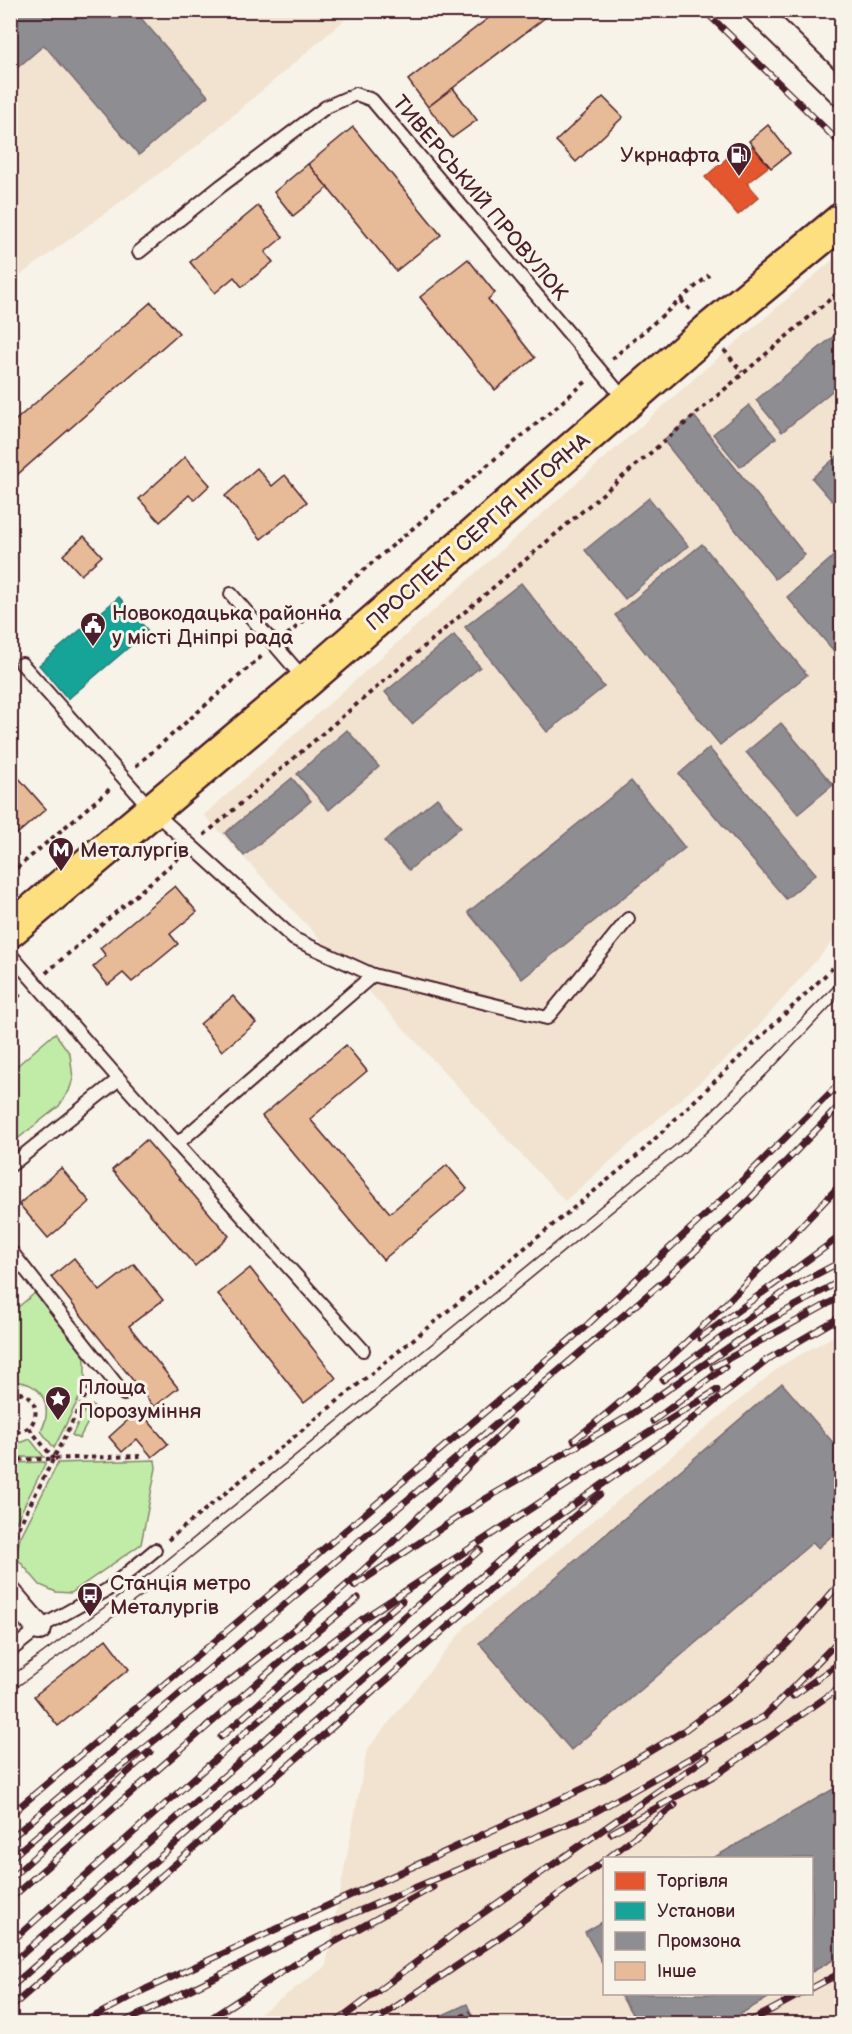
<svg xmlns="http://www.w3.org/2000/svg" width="852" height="2034" font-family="'Balsamiq Sans',sans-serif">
<rect width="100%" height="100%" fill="#f7f3e8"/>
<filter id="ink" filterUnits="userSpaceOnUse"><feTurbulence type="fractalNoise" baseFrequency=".0167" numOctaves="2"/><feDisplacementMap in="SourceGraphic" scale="12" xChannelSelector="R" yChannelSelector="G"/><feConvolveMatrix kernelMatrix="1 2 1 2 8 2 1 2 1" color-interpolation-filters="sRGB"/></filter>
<g filter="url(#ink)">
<!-- built -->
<g fill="#f2e2d0" fill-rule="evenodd">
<path d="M 11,11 L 355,11 L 198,145 L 11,282 Z"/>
<path d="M 841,253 L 841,932 L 742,1045 L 565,1201 L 204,815 L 705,369 Z"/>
<path d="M 841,1332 L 841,2023 L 246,2024 L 326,1966 L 367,1750 L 466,1626 L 782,1365 ZM 604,1858 L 812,1858 L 812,1994 L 604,1994 Z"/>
</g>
<!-- green -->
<g fill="#c1eca8" stroke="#86866a" stroke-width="1.5">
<path d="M 55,1033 L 70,1054 L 73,1079 L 69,1091 L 59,1106 L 11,1144 L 11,1071 Z"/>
<path d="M 35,1293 L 85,1357 L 85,1386 L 54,1448 L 41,1431 C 55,1406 40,1379 11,1382 L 11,1313 Z"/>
<path d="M 92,1405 L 95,1409 L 79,1439 L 72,1435 L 84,1411 Z"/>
<path d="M 30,1439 L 44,1457 L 11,1457 L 11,1442 L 23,1442 Z"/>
<path d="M 155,1460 L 156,1468 L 141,1544 L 71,1593 L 56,1592 L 40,1585 L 16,1557 L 20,1538 L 58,1463 Z"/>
<path d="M 46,1462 L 11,1532 L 11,1463 Z"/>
</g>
<!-- shops -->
<path fill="#e4572e" stroke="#b6462d" stroke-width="1.5" d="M 753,146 L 769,166 L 747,183 L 759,197 L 738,215 L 705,177 L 727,158 L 731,164 Z"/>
<!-- public -->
<path fill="#17a398" stroke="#267b77" stroke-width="1.5" d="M 119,597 L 148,631 L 68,699 L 39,665 Z"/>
<!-- industry -->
<g fill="#8d8d92" stroke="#796c73" stroke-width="1.5">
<path d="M 10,10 L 134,10 L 208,96 L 139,155 L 44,45 L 10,74 Z"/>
<path d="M 841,330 L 842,362 L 838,365 L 842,369 L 842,383 L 782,432 L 756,400 Z"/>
<path d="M 749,405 L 776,438 L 740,467 L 713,434 Z"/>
<path d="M 694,416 L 805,555 L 775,579 L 663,440 Z"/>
<path d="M 842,452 L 842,493 L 832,501 L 812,478 Z"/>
<path d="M 649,498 L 688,546 L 625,599 L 585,550 Z"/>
<path d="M 702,544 L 807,675 L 720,745 L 615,615 Z"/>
<path d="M 842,549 L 842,645 L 834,651 L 787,597 Z"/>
<path d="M 521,583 L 604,687 L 547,732 L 465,627 Z"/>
<path d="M 454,635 L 480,667 L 412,724 L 385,692 Z"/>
<path d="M 781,723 L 833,785 L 798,814 L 746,752 Z"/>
<path d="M 347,730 L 379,767 L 329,810 L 297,774 Z"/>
<path d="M 709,748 L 816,874 L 786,899 L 679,774 Z"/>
<path d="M 292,778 L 311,801 L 244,856 L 225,833 Z"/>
<path d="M 631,781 L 685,848 L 522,979 L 468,912 Z"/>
<path d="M 437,798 L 461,827 L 409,870 L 384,841 Z"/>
<path d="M 782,1383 L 842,1453 L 842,1527 L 818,1548 L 813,1542 L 571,1750 L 479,1643 Z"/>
<path d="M 842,1784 L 842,1955 L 812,1972 L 812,1858 L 713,1858 Z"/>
<path d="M 604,1921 L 604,1966 L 585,1932 Z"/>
<path d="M 620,1994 L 775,1994 L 723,2024 L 638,2024 Z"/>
<path d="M 467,2004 L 475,2022 L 427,2024 L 427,2022 Z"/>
</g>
<!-- building -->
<g fill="#e7bb97" stroke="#4a1f2b" stroke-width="1.5">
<path d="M 499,10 L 555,10 L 428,107 L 408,80 Z"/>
<path d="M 453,88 L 477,120 L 452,138 L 428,107 Z"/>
<path d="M 603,97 L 623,117 L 576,162 L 556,141 Z"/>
<path d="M 768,125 L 790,153 L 771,168 L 749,141 Z"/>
<path d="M 353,127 L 441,235 L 396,271 L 308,164 Z"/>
<path d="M 308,164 L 328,188 L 293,216 L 274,192 Z"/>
<path d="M 258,206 L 283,237 L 265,252 L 273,262 L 242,287 L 234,277 L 215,293 L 190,262 Z"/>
<path d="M 468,259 L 495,293 L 488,299 L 535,358 L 495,390 L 420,297 Z"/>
<path d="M 151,302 L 179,333 L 10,481 L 10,425 Z"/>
<path d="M 185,457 L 210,485 L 194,500 L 189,495 L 160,522 L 139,499 Z"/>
<path d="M 257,468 L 272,486 L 285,475 L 307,502 L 261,539 L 225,496 Z"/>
<path d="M 84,536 L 102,556 L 81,575 L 63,555 Z"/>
<path d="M 10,768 L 46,809 L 10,840 Z"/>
<path d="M 175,886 L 197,912 L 170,934 L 178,944 L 132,982 L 123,973 L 108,985 L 93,967 L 106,956 L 100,948 Z"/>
<path d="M 233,996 L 256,1023 L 222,1051 L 200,1024 Z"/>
<path d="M 346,1045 L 367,1071 L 310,1119 L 390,1213 L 447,1165 L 467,1189 L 383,1260 L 262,1116 Z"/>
<path d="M 146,1140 L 229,1236 L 195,1266 L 112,1170 Z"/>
<path d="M 61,1168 L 90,1202 L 48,1238 L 19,1204 Z"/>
<path d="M 74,1258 L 100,1291 L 134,1264 L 163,1300 L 129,1326 L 178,1388 L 154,1407 L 51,1277 Z"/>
<path d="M 250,1268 L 336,1378 L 304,1403 L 218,1294 Z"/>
<path d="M 139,1410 L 168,1444 L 152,1457 L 137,1439 L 122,1452 L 109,1437 Z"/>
<path d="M 106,1639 L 129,1669 L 58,1726 L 34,1696 Z"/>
</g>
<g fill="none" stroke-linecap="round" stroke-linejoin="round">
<defs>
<g id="lane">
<path d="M 139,252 L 221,186 L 326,107 L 356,94 L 372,100 L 626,401"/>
<path d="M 231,594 L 305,680"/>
<path d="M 22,664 L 153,811 L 262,910 L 294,939 L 373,975"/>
<path d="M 10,954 L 119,1079 L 363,1350"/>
<path d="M 177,1144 L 373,975 L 547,1018 L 628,919"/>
<path d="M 10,1166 L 119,1079"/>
<path d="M 10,1250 L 124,1394"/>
<path d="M 10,1651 L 39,1628 L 107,1590 L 155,1550"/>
</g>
<g id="street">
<path d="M 756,10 L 842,94"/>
<path d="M 10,1594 L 39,1628"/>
</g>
<path id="highway" d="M 10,930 L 306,681 L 708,331 L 842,220"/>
</defs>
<!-- lane casing -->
<use href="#lane" stroke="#4a1f2b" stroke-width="16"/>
<!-- street casing -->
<use href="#street" stroke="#4a1f2b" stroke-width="28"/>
<!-- highway casing -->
<use href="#highway" stroke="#4a1f2b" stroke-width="38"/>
<!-- path -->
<g stroke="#4a1f2b" stroke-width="4" stroke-dasharray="4.5 4.5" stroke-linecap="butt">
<path d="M 681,300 L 690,310"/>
<path d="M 724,350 L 742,372"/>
<path d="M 612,359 L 709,275"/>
<path d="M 287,635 L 588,380"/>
<path d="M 136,766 L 263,655"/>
<path d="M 204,835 L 842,289"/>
<path d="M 10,874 L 112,787"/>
<path d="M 46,973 L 181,856"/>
<path d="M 10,1003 L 22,993"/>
<path d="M 10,1300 L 14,1303 L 10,1306"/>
<path d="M 10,1393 C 44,1387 44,1437 10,1431"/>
<path d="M 29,1428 L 54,1459"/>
<path d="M 10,1460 L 142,1456"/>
<path d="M 168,1540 L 637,1156 L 842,959"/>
<path d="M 10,1544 L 93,1381"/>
<path d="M 445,2024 L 470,2012"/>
</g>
<!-- lane -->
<use href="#lane" stroke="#f7f3e8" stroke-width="12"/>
<!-- street -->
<use href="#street" stroke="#f7f3e8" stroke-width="24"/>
<!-- highway -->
<use href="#highway" stroke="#fedf80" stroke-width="33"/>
<!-- tram -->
<g stroke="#4a1f2b" stroke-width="1.5">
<path d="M 10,1677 L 156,1569 L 689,1134 L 842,978"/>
<path d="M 10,1692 L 162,1581 L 697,1142 L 768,1073 L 842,994"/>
</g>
<defs>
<g id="rail">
<path d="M 704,10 L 842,145"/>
<path d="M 700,1338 L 842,1235"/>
<path d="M 763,1362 L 842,1316"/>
<path d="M 713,1367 L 842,1296"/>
<path d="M 663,1380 L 787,1290 L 842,1261"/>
<path d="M 653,1421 L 725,1367"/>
<path d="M 574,1440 C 672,1364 757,1272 842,1183"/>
<path d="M 354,1586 L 487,1498 L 629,1416 L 764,1323 L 842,1280"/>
<path d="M 793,1696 L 842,1661"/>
<path d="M 221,1737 L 303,1664 L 361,1620 L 591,1469 L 717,1390"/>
<path d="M 10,1815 L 585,1327 L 747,1176 L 842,1081"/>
<path d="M 611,1833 L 719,1773 L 842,1686"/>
<path d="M 10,1839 L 665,1280 L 751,1198 L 842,1103"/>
<path d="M 608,1858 L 675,1805"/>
<path d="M 10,1859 C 115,1767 228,1686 334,1596 C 397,1542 453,1480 513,1422"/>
<path d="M 10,1879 L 150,1752"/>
<path d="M 10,1899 L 292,1652 L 358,1598"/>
<path d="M 10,1943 L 249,1729 L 402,1601"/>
<path d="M 10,1965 L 480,1550"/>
<path d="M 10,1988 L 517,1545 L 665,1440 L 769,1359"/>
<path d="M 812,1988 L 842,1972"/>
<path d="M 10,2008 L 600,1494"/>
<path d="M 80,2024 L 146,1989 L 602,1780 L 682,1732 L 737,1691 L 788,1643 L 842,1581"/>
<path d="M 120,2024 L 297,1937 L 593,1813 L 765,1716 L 842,1637"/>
<path d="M 202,2024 L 288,1968 L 433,1887"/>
<path d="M 334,2024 L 459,1930 L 707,1757"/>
<path d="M 370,2024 L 503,1935 L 604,1861"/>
<path d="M 745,2024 L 801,1994"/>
</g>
</defs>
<!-- rail casing -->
<use href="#rail" stroke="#4a1f2b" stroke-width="7"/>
<!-- rail -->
<use href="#rail" stroke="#f7f3e8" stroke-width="4.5" stroke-dasharray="14" stroke-linecap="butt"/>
</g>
</g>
<!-- icons -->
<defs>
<symbol id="fuel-pin" viewBox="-11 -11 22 30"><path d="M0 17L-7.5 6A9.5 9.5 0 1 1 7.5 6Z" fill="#4a1f2b" stroke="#f7f3e8"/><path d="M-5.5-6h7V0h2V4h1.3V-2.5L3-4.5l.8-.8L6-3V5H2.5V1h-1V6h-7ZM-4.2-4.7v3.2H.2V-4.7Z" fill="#fff"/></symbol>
<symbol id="civic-pin" viewBox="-11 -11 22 30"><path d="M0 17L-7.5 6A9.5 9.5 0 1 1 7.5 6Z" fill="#4a1f2b" stroke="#f7f3e8"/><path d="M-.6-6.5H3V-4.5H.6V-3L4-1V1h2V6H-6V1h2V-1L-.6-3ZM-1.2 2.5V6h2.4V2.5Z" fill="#fff"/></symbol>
<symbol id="metro-pin" viewBox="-11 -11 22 30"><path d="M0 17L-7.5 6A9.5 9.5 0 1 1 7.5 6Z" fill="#4a1f2b" stroke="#f7f3e8"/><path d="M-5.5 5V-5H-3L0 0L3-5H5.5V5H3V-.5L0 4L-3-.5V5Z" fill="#fff"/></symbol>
<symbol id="sight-pin" viewBox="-11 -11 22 30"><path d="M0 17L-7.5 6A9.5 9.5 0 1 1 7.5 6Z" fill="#4a1f2b" stroke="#f7f3e8"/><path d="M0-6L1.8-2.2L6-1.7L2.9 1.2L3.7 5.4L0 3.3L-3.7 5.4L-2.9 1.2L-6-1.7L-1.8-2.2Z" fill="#fff"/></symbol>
<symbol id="bus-pin" viewBox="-11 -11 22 30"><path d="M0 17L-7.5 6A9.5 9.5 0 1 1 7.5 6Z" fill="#4a1f2b" stroke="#f7f3e8"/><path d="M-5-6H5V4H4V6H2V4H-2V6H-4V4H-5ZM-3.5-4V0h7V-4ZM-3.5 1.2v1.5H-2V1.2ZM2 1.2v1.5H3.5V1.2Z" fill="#fff"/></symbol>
</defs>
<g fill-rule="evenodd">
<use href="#fuel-pin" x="724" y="140" width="30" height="40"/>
<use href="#civic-pin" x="78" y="610" width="30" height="40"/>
<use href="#metro-pin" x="46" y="835" width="30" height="40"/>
<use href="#sight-pin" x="43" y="1384" width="30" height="40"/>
<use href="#bus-pin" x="75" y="1580" width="30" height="40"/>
</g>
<g text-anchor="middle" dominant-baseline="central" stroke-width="6" stroke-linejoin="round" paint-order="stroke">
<!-- poi labels -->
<g font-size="21" fill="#4a1f2b" stroke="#f7f3e8" text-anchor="start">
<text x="720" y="155" text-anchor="end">Укрнафта</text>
<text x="112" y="613">Новокодацька районна<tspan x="112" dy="24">у місті Дніпрі рада</tspan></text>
<text x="80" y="850">Металургів</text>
<text x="78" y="1387">Площа<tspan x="78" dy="24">Порозуміння</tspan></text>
<text x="110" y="1583">Станція метро<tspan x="110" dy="24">Металургів</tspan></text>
</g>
<!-- street labels -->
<g font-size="21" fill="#4a1f2b" stroke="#f7f3e8">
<text transform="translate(480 198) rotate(50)">ТИВЕРСЬКИЙ ПРОВУЛОК</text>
<text transform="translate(478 532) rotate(-41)">ПРОСПЕКТ СЕРГІЯ НІГОЯНА</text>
</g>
</g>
<!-- margin -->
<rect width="852" height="2034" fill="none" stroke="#f7f3e8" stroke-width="36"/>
<rect x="18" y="18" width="816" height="1998" fill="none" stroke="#4a1f2b" stroke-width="2" filter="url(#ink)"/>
<!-- legend -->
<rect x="603" y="1857" width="210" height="138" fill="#f7f3e8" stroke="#b29e9c" stroke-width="1.5"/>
<rect x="615" y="1872" width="30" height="18" fill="#e4572e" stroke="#b29e9c" stroke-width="1.5"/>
<text x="657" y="1887" font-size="18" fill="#4a1f2b">Торгівля</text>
<rect x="615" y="1902" width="30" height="18" fill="#17a398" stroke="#b29e9c" stroke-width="1.5"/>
<text x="657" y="1917" font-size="18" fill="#4a1f2b">Установи</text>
<rect x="615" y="1932" width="30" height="18" fill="#8d8d92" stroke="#b29e9c" stroke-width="1.5"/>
<text x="657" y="1947" font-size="18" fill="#4a1f2b">Промзона</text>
<rect x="615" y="1962" width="30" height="18" fill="#e7bb97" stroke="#b29e9c" stroke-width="1.5"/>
<text x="657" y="1977" font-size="18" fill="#4a1f2b">Інше</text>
</svg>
